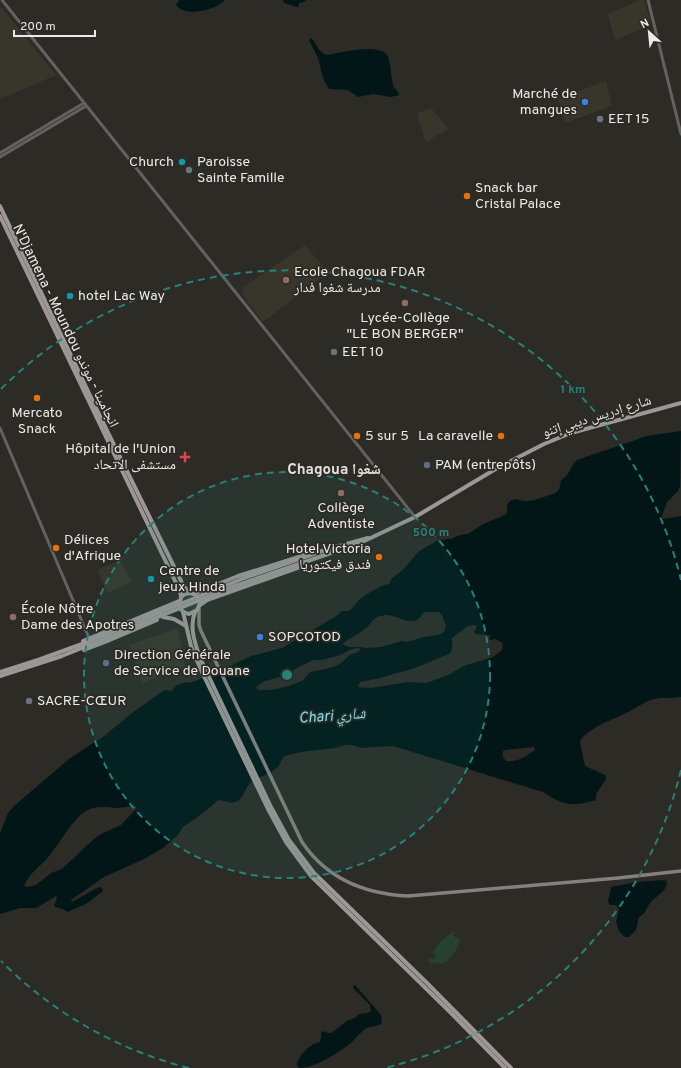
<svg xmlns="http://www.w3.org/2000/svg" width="681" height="1068" font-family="Overpass,'Noto Naskh Arabic',sans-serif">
<rect width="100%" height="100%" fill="#2c2b25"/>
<!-- built -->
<g fill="#38352a">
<path d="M 640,0 L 644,0 L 651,25 L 615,40 L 608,14 Z"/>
<path d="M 0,6 L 56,75 L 0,99 Z"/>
<path d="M 606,81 L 612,106 L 565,123 L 558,99 Z"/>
<path d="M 431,108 L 449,129 L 441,134 L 438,134 L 426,143 L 417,113 Z"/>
<path d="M 305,245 L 328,272 L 263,322 L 242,294 L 244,292 L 242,288 Z"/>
<path d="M 121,560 L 131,582 L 107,593 L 97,570 Z"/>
<path d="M 178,628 L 185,667 L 142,683 L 130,645 Z"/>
</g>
<!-- green -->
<g fill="#27412f">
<circle cx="189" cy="603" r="8"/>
<path d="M 453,931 L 455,933 L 453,936 L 459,939 L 460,941 C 458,948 448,964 441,964 C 440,964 436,963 435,962 L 431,964 L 428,961 L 429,957 L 433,959 L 436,957 L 433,952 L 439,943 Z"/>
</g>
<!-- water -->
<g fill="#021517" fill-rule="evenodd">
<path d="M 179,0 L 225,0 C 216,10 185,18 176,5 Z"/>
<path d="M 284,0 L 306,0 L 304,2 L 299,3 L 299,6 L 297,7 L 284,3 L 283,1 Z"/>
<path d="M 311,38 C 317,43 317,51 326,55 C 338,54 381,41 388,57 C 391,66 391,75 393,85 C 394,89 398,90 399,95 L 391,97 L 373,94 L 358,97 L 348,90 L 329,89 L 323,78 L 318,58 L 309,40 Z"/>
<path d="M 681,431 L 680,487 L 678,491 L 667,502 L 662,516 L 663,519 L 681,516 L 681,697 C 674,698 667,698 660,698 C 647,699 637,708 626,713 C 608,722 596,724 581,739 L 580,743 L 585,766 L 605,775 L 606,779 L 596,794 L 596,800 C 571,807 565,806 543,792 L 393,746 L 361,748 L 352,745 L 345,745 L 335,748 L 301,752 L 284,756 L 278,767 L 270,773 L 258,778 L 250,783 L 247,787 L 242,797 L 238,801 L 232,803 L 219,800 L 216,802 L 202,814 L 183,827 L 178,835 L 163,848 L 144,859 L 104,877 L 71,900 L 72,902 L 99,887 L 102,888 L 103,891 L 86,904 L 67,912 L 63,909 L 55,907 L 54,905 L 57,899 L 56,896 L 36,908 L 20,908 L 0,914 L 0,834 L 8,813 L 14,806 L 69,759 L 104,736 L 132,713 L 160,693 L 166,690 L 171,691 L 177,685 L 187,682 L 189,683 L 212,675 L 251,656 L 282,648 L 335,617 L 342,611 C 353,612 352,607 359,600 C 365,595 382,584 389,584 L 392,578 L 403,570 L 417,553 L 424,548 L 439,540 L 451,539 L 460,535 L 467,534 L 473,531 L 483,524 L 503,516 L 507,513 C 507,507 506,503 512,500 C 516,498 520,501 524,501 C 534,502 546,496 555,493 L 559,490 L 561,481 L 567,475 L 574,463 L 577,460 L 647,436 ZM 426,612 L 439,612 L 442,615 L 446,626 L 444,632 L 438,635 L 423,637 L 407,642 L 402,641 L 381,647 L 368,648 L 360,647 L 349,647 L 342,644 C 350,638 359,634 366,628 C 370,625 372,620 377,617 C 380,616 384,615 386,615 C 399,615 414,630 423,613 ZM 474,625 L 477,626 L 474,632 L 476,634 L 490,635 L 491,636 L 489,637 L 490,640 L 496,639 L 502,643 L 503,646 L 502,650 L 493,657 L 466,665 L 448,675 L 432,681 L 426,683 L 408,682 L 371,688 L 358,687 L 360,682 L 376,679 L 412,669 L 449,654 C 455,649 451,644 452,638 L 468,626 ZM 359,648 L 361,649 C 358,653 355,653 350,655 C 347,657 344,661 341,663 C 332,669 321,669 311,672 C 307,674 306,678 302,681 C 291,686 267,693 257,689 L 256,687 L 265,681 L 280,677 L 313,660 L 322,660 L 340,655 L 352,649 ZM 534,747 L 535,750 C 526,756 517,763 506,761 L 503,757 L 503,751 L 506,750 ZM 134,805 L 137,808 L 121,825 L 99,835 L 94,839 L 62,869 L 51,873 L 36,885 L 28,887 L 24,886 C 29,873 42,865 50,855 C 59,844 75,815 88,810 C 96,806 107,807 116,808 C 122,808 128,806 134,805 Z"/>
<path d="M 663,880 L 667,881 C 667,892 657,895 651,902 C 646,907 647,913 639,917 L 636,930 L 629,937 L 625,937 L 619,931 L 616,922 L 619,909 L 616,905 L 610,905 L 608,902 L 611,887 L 636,882 Z"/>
<path d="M 355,985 L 381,1015 L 382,1023 C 377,1027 370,1026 365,1029 C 360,1033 356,1038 352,1042 C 340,1052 315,1068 299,1068 L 297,1065 C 298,1056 311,1043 320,1042 L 322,1031 L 328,1033 L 331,1033 L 347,1021 L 355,1018 L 359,1014 L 367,1013 L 371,1011 L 370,1005 L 354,989 L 353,986 Z"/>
</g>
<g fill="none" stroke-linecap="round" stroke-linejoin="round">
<!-- tertiary -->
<g stroke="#656160" stroke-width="3">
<path d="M 2,0 L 415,517"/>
<path d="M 648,0 L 681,134"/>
<path d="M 0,153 L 84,103"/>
<path d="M 0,157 L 86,106"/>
<path d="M 0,428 L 89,638"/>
</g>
<!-- secondary -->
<path stroke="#857f7e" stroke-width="3.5" d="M 199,608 L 199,625 L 201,631 L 302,842 C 327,879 365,894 408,896 L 618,878 L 681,871"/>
<!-- primary -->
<g stroke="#9e9795" stroke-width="4">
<path d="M 0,206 L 97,410 L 183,585 L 189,593"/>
<path d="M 0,216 L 178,587 C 180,590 181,593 181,597 C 180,605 177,611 189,614 L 197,610 L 200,603 L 196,595 C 190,592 185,593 181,597"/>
<path d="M 194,594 L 238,576 L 305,555"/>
<path d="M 200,605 L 207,600 L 300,567"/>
<path d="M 183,612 L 191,646 L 201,670 L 268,809 L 286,842 L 311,876 L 448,1010 L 505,1068"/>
<path d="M 195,612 C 189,627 195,643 200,658 L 271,807 L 289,840 L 314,873 L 428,984 L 511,1068"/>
<path d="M 163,617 L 174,619 L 186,626"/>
<path d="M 83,641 L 179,601"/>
<path d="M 84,650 L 105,642 L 157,620"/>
<path d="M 0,672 L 38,660 L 85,643 L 244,578 L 325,550 L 368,538"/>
<path d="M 0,676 L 62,656 L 232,587 L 360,543 L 415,517 L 499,467 L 544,444 L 571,433 L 681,403"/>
</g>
</g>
<!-- distance rings -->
<circle cx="287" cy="675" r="203" fill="#25827a" fill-opacity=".12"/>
<g fill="none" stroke="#25827a" stroke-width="2" stroke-dasharray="7 5">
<circle cx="287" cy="675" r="203"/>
<path d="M681 770A405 405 0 0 1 385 1068M189 1068A405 405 0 0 1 1 961M1 389A405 405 0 0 1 681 580"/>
</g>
<!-- markers -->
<g fill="#3f7fe0" stroke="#2c2b25" stroke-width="1.5">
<circle cx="585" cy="102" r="4"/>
<circle cx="260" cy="637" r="4"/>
</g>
<g fill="#6b7280" stroke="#2c2b25" stroke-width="1.5">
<circle cx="600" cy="119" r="4"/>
<circle cx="189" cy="170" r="4"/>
<circle cx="334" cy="352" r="4"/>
<circle cx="29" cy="701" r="4"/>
</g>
<g fill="#0f9aa8" stroke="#2c2b25" stroke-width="1.5">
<circle cx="182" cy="162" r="4"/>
<circle cx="70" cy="296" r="4"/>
<circle cx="151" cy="579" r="4"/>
</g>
<g fill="#e8710a" stroke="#2c2b25" stroke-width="1.5">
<circle cx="467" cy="196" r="4"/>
<circle cx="37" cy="398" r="4"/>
<circle cx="357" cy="436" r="4"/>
<circle cx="501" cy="436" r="4"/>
<circle cx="56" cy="548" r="4"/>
<circle cx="379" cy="557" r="4"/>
</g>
<g fill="#8d6e63" stroke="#2c2b25" stroke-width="1.5">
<circle cx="286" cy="280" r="4"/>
<circle cx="405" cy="303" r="4"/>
<circle cx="341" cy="493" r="4"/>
<circle cx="13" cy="617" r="4"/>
</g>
<path fill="#e0444e" stroke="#2c2b25" stroke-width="1.5" d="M183 451h4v4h4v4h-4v4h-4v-4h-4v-4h4z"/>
<g fill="#5c6f8a" stroke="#2c2b25" stroke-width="1.5">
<circle cx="427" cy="465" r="4"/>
<circle cx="106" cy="663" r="4"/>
</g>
<g text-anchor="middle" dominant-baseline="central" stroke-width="3.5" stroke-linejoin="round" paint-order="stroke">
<!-- poi labels -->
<g font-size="14" fill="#ebeae6" stroke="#2c2b25" text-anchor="start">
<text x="577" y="94" text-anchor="end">Marché de<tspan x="577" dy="16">mangues</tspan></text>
<text x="608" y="119">EET 15</text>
<text x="174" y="162" text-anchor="end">Church</text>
<text x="197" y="162">Paroisse<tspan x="197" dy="16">Sainte Famille</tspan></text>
<text x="475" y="188">Snack bar<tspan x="475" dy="16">Cristal Palace</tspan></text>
<text x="294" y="272">Ecole Chagoua FDAR<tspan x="294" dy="16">مدرسة شغوا فدار</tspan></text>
<text x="78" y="296">hotel Lac Way</text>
<text x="405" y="318" text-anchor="middle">Lycée-Collège<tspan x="405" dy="16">"LE BON BERGER"</tspan></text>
<text x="342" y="352">EET 10</text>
<text x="37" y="413" text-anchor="middle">Mercato<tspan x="37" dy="16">Snack</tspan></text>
<text x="365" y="436">5 sur 5</text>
<text x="493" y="436" text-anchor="end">La caravelle</text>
<text x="176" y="449" text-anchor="end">Hôpital de l'Union<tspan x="176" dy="16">مستشفى الاتحاد</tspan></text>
<text x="435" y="465">PAM (entrepôts)</text>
<text x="341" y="508" text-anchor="middle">Collège<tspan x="341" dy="16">Adventiste</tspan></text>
<text x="64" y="540">Délices<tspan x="64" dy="16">d'Afrique</tspan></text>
<text x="371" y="549" text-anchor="end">Hotel Victoria<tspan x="371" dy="16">فندق فيكتوريا</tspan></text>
<text x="159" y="571">Centre de<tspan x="159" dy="16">jeux Hinda</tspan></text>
<text x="21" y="609">École Nôtre<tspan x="21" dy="16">Dame des Apotres</tspan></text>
<text x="268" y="637">SOPCOTOD</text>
<text x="114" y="655">Direction Générale<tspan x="114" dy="16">de Service de Douane</tspan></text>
<text x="37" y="701">SACRE-CŒUR</text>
</g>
<!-- street labels -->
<g font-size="14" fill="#ebeae6" stroke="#2c2b25">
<text transform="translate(65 326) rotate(64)">N'Djamena - Moundou انجامينا - موندو</text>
<text transform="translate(597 417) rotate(-17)">شارع إدريس ديبي إتنو</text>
</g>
<!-- neighbourhood labels -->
<g font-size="15" font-weight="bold" fill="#e2e0d9" stroke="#2c2b25">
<text x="334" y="470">Chagoua شغوا</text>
</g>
<!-- water labels -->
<g font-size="15" font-style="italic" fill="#79e1ec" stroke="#2c2b25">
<text transform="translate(332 717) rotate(-4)">Chari شاري</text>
</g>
</g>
<circle cx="287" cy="675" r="6" fill="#25827a" stroke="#2c2b25" stroke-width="2"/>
<g font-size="12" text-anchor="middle" font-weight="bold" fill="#25827a" stroke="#2c2b25" stroke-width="3.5" stroke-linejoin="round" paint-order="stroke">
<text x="573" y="393">1 km</text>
<text x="431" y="536">500 m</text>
</g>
<!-- north arrow -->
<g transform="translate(649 32) rotate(333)" stroke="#2c2b25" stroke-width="3" paint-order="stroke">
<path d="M0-3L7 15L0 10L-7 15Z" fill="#ebeae6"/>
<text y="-6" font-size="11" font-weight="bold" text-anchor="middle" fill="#ebeae6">N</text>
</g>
<!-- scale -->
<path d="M14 30v6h81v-6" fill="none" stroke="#ebeae6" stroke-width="2"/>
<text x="20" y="30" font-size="12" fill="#ebeae6" stroke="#2c2b25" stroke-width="3" paint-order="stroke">200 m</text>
</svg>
